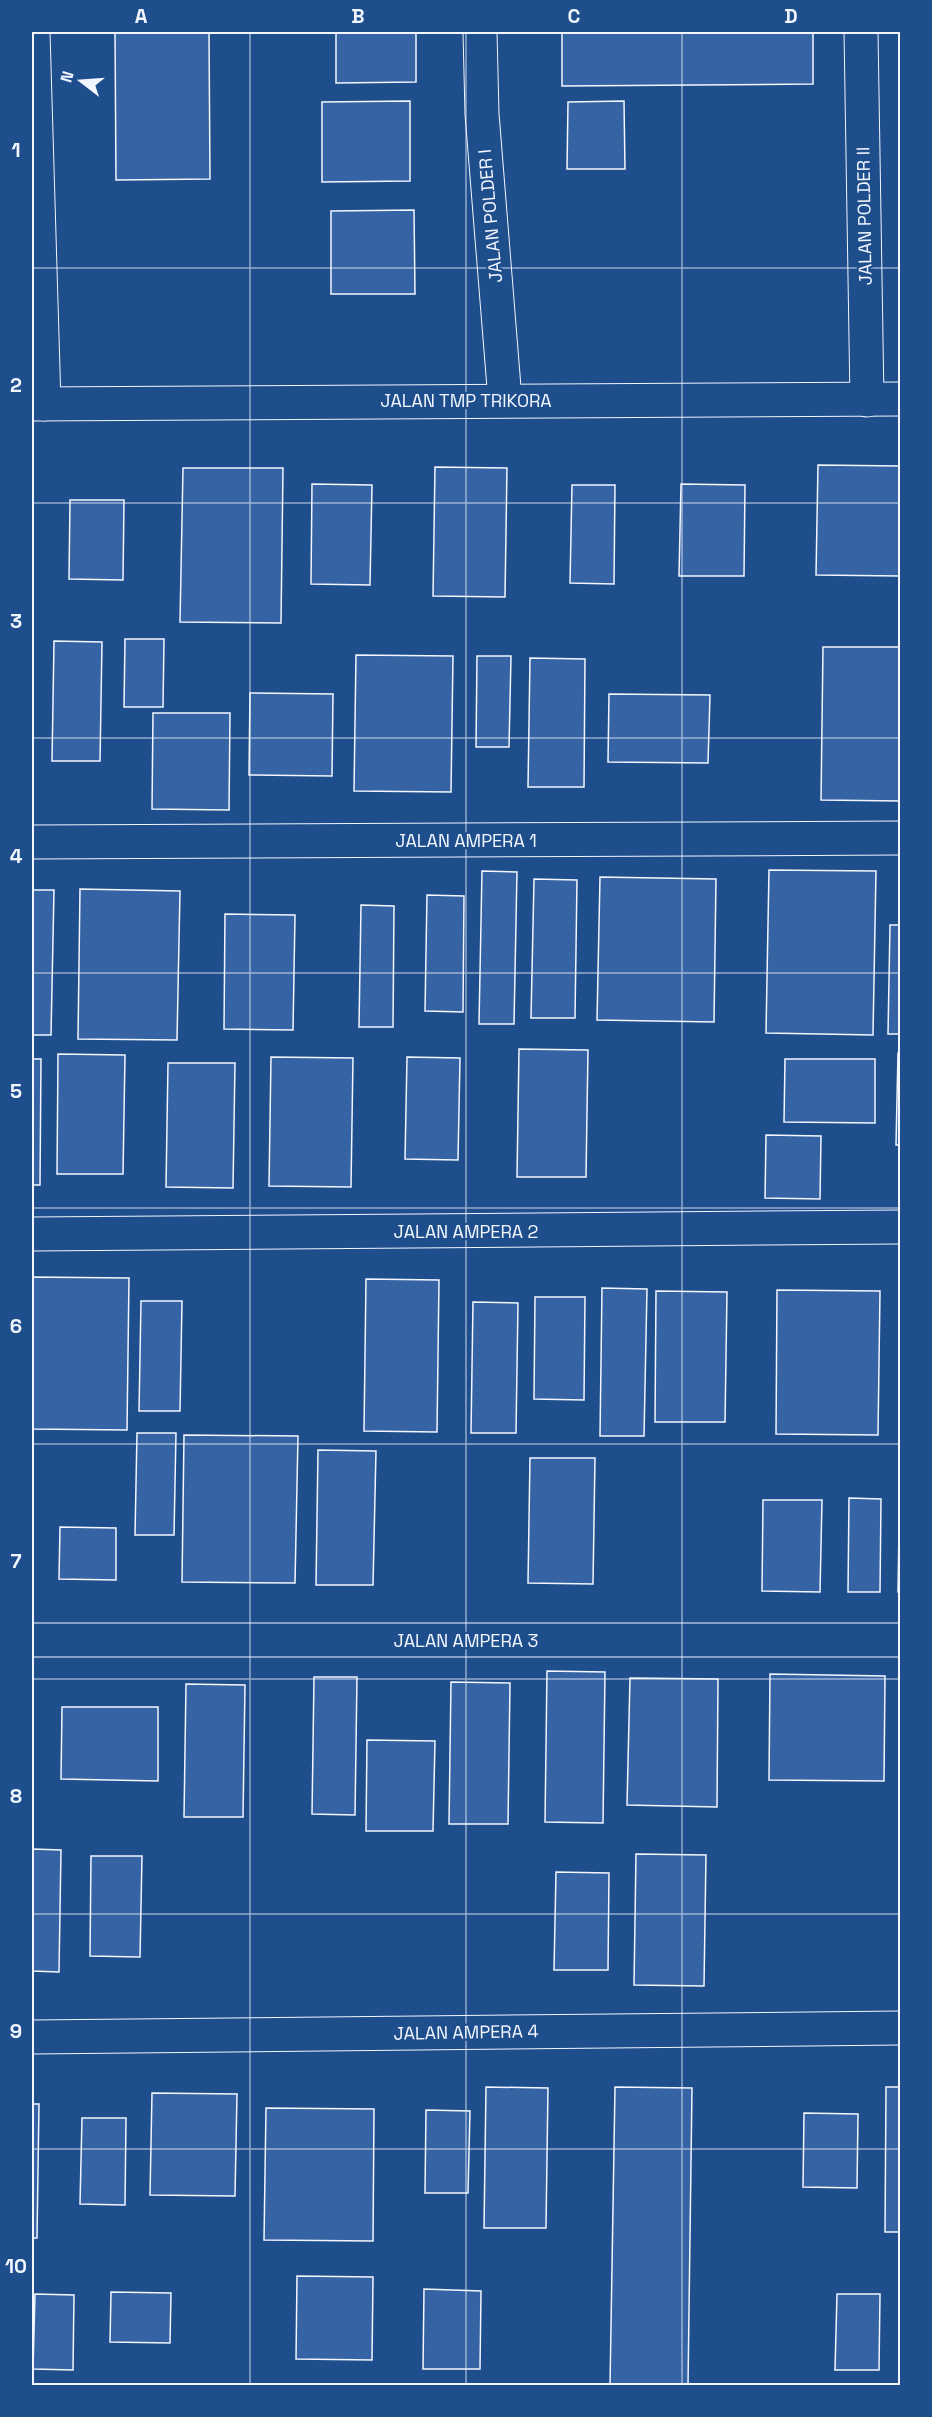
<svg xmlns="http://www.w3.org/2000/svg" width="932" height="2417" font-family="'Space Grotesk',sans-serif">
<rect width="100%" height="100%" fill="#1f4e8c"/>
<!-- building -->
<g fill="#3563a3" stroke="#f2f6ff" stroke-width="1.5">
<path d="M 115,32 L 209,32 L 210,179 L 116,180 Z"/>
<path d="M 336,32 L 416,32 L 416,82 L 336,83 Z"/>
<path d="M 562,32 L 813,32 L 813,84 L 562,86 Z"/>
<path d="M 410,101 L 410,181 L 322,182 L 322,102 Z"/>
<path d="M 624,101 L 625,169 L 567,169 L 568,102 Z"/>
<path d="M 414,210 L 415,294 L 331,294 L 331,211 Z"/>
<path d="M 818,465 L 900,466 L 900,576 L 816,575 Z"/>
<path d="M 435,467 L 507,468 L 505,597 L 433,596 Z"/>
<path d="M 183,468 L 283,468 L 281,623 L 180,622 Z"/>
<path d="M 312,484 L 372,485 L 370,585 L 311,584 Z"/>
<path d="M 681,484 L 745,485 L 744,576 L 679,576 Z"/>
<path d="M 572,485 L 615,485 L 614,584 L 570,583 Z"/>
<path d="M 70,500 L 124,500 L 123,580 L 69,579 Z"/>
<path d="M 125,639 L 164,639 L 163,707 L 124,707 Z"/>
<path d="M 54,641 L 102,642 L 100,761 L 52,761 Z"/>
<path d="M 823,647 L 900,647 L 900,801 L 821,800 Z"/>
<path d="M 356,655 L 453,656 L 451,792 L 354,791 Z"/>
<path d="M 477,656 L 511,656 L 509,747 L 476,747 Z"/>
<path d="M 530,658 L 585,659 L 584,787 L 528,787 Z"/>
<path d="M 250,693 L 333,694 L 332,776 L 249,775 Z"/>
<path d="M 609,694 L 710,695 L 708,763 L 608,762 Z"/>
<path d="M 153,713 L 230,713 L 229,810 L 152,809 Z"/>
<path d="M 769,870 L 876,871 L 873,1035 L 766,1033 Z"/>
<path d="M 482,871 L 517,872 L 514,1024 L 479,1024 Z"/>
<path d="M 600,877 L 716,879 L 714,1022 L 597,1020 Z"/>
<path d="M 534,879 L 577,880 L 575,1018 L 531,1018 Z"/>
<path d="M 80,889 L 180,891 L 177,1040 L 78,1039 Z"/>
<path d="M 32,890 L 54,890 L 51,1035 L 32,1035 Z"/>
<path d="M 427,895 L 464,896 L 463,1012 L 425,1011 Z"/>
<path d="M 361,905 L 394,906 L 393,1027 L 359,1027 Z"/>
<path d="M 225,914 L 295,915 L 293,1030 L 224,1029 Z"/>
<path d="M 890,925 L 900,925 L 900,1034 L 888,1034 Z"/>
<path d="M 519,1049 L 588,1050 L 586,1177 L 517,1177 Z"/>
<path d="M 898,1053 L 900,1053 L 900,1145 L 896,1145 Z"/>
<path d="M 58,1054 L 125,1055 L 123,1174 L 57,1174 Z"/>
<path d="M 271,1057 L 353,1058 L 351,1187 L 269,1186 Z"/>
<path d="M 407,1057 L 460,1058 L 458,1160 L 405,1159 Z"/>
<path d="M 32,1059 L 41,1059 L 40,1185 L 32,1185 Z"/>
<path d="M 785,1059 L 875,1059 L 875,1123 L 784,1122 Z"/>
<path d="M 168,1063 L 235,1063 L 233,1188 L 166,1187 Z"/>
<path d="M 766,1135 L 821,1136 L 820,1199 L 765,1198 Z"/>
<path d="M 32,1277 L 129,1278 L 127,1430 L 32,1429 Z"/>
<path d="M 366,1279 L 439,1280 L 437,1432 L 364,1431 Z"/>
<path d="M 602,1288 L 647,1289 L 644,1436 L 600,1436 Z"/>
<path d="M 777,1290 L 880,1291 L 878,1435 L 776,1434 Z"/>
<path d="M 656,1291 L 727,1292 L 725,1422 L 655,1422 Z"/>
<path d="M 535,1297 L 585,1297 L 584,1400 L 534,1399 Z"/>
<path d="M 141,1301 L 182,1301 L 180,1411 L 139,1411 Z"/>
<path d="M 473,1302 L 518,1303 L 516,1433 L 471,1433 Z"/>
<path d="M 137,1433 L 176,1433 L 174,1535 L 135,1535 Z"/>
<path d="M 184,1435 L 298,1436 L 295,1583 L 182,1582 Z"/>
<path d="M 318,1450 L 376,1451 L 373,1585 L 316,1585 Z"/>
<path d="M 530,1458 L 595,1458 L 593,1584 L 528,1583 Z"/>
<path d="M 849,1498 L 881,1499 L 880,1592 L 848,1592 Z"/>
<path d="M 763,1500 L 822,1500 L 820,1592 L 762,1591 Z"/>
<path d="M 60,1527 L 116,1528 L 116,1580 L 59,1579 Z"/>
<path d="M 899,1530 L 900,1530 L 900,1593 L 898,1592 Z"/>
<path d="M 547,1671 L 605,1672 L 603,1823 L 545,1822 Z"/>
<path d="M 770,1674 L 885,1676 L 884,1781 L 769,1780 Z"/>
<path d="M 314,1677 L 357,1677 L 355,1815 L 312,1814 Z"/>
<path d="M 630,1678 L 718,1679 L 717,1807 L 627,1805 Z"/>
<path d="M 451,1682 L 510,1683 L 508,1824 L 449,1824 Z"/>
<path d="M 186,1684 L 245,1685 L 243,1817 L 184,1817 Z"/>
<path d="M 62,1707 L 158,1707 L 158,1781 L 61,1779 Z"/>
<path d="M 367,1740 L 435,1741 L 433,1831 L 366,1831 Z"/>
<path d="M 32,1849 L 61,1850 L 59,1972 L 32,1971 Z"/>
<path d="M 636,1854 L 706,1855 L 704,1986 L 634,1985 Z"/>
<path d="M 91,1856 L 142,1856 L 140,1957 L 90,1956 Z"/>
<path d="M 556,1872 L 609,1873 L 608,1970 L 554,1970 Z"/>
<path d="M 486,2087 L 548,2088 L 546,2228 L 484,2228 Z"/>
<path d="M 615,2087 L 692,2088 L 688,2386 L 610,2386 Z"/>
<path d="M 886,2087 L 900,2087 L 900,2232 L 885,2232 Z"/>
<path d="M 152,2093 L 237,2094 L 235,2196 L 150,2195 Z"/>
<path d="M 32,2104 L 39,2104 L 37,2238 L 32,2238 Z"/>
<path d="M 266,2108 L 374,2109 L 373,2241 L 264,2240 Z"/>
<path d="M 426,2110 L 470,2111 L 468,2193 L 425,2193 Z"/>
<path d="M 804,2113 L 858,2114 L 857,2188 L 803,2187 Z"/>
<path d="M 82,2118 L 126,2118 L 125,2205 L 80,2204 Z"/>
<path d="M 297,2276 L 373,2277 L 372,2360 L 296,2359 Z"/>
<path d="M 424,2289 L 481,2291 L 480,2369 L 423,2369 Z"/>
<path d="M 111,2292 L 171,2293 L 170,2343 L 110,2342 Z"/>
<path d="M 35,2294 L 74,2295 L 73,2370 L 33,2369 Z"/>
<path d="M 837,2294 L 880,2294 L 879,2370 L 835,2370 Z"/>
</g>
<g fill="none" stroke-linecap="round" stroke-linejoin="round">
<defs>
<g id="street">
<path d="M 33,32 L 44,404"/>
<path d="M 480,32 L 482,114 L 505,400"/>
<path d="M 861,32 L 867,400"/>
<path d="M 32,842 L 900,838"/>
<path d="M 32,1234 L 900,1227"/>
<path d="M 32,1640 L 900,1640"/>
<path d="M 32,2037 L 900,2028"/>
</g>
<path id="highway" d="M 32,404 L 900,399"/>
</defs>
<!-- street casing -->
<use href="#street" stroke="#f2f6ff" stroke-width="35"/>
<!-- highway casing -->
<use href="#highway" stroke="#f2f6ff" stroke-width="35"/>
<!-- street -->
<use href="#street" stroke="#1f4e8c" stroke-width="33"/>
<!-- highway -->
<use href="#highway" stroke="#1f4e8c" stroke-width="33"/>
</g>
<!-- grid -->
<path fill="none" stroke="#f2f6ff" stroke-width="1.5" stroke-opacity="0.55" d="M 250,32 L 250,2386M 466,32 L 466,2386M 682,32 L 682,2386M 32,268 L 900,268M 32,503 L 900,503M 32,738 L 900,738M 32,973 L 900,973M 32,1208 L 900,1208M 32,1444 L 900,1444M 32,1679 L 900,1679M 32,1914 L 900,1914M 32,2149 L 900,2149"/>
<g text-anchor="middle" dominant-baseline="central" stroke-width="4.5" stroke-linejoin="round" paint-order="stroke">
<!-- street labels -->
<g font-size="18" fill="#f2f6ff" stroke="#1f4e8c">
<text transform="translate(490 216) rotate(-95)">JALAN POLDER I</text>
<text transform="translate(864 216) rotate(-91)">JALAN POLDER II</text>
<text x="466" y="400">JALAN TMP TRIKORA</text>
<text x="466" y="840">JALAN AMPERA 1</text>
<text x="466" y="1231">JALAN AMPERA 2</text>
<text x="466" y="1640">JALAN AMPERA 3</text>
<text transform="translate(466 2032) rotate(-1)">JALAN AMPERA 4</text>
</g>
</g>
<!-- border -->
<rect width="932" height="2417" fill="none" stroke="#1f4e8c" stroke-width="66"/>
<!-- north arrow -->
<g transform="translate(81 81) rotate(287)" stroke="#1f4e8c" stroke-width="4.5" paint-order="stroke">
<path d="M0-4.5L10 22L0 15L-10 22Z" fill="#f2f6ff"/>
<text y="-9" font-size="16" font-weight="bold" text-anchor="middle" fill="#f2f6ff">N</text>
</g>
<rect x="33" y="33" width="866" height="2351" fill="none" stroke="#f2f6ff" stroke-width="2"/>
<g font-size="20" text-anchor="middle" font-weight="bold" fill="#f2f6ff">
<text x="141" y="23">A</text>
<text x="358" y="23">B</text>
<text x="574" y="23">C</text>
<text x="791" y="23">D</text>
<text x="16" y="157">1</text>
<text x="16" y="392">2</text>
<text x="16" y="628">3</text>
<text x="16" y="863">4</text>
<text x="16" y="1098">5</text>
<text x="16" y="1333">6</text>
<text x="16" y="1568">7</text>
<text x="16" y="1803">8</text>
<text x="16" y="2038">9</text>
<text x="16" y="2273">10</text>
</g>
</svg>
